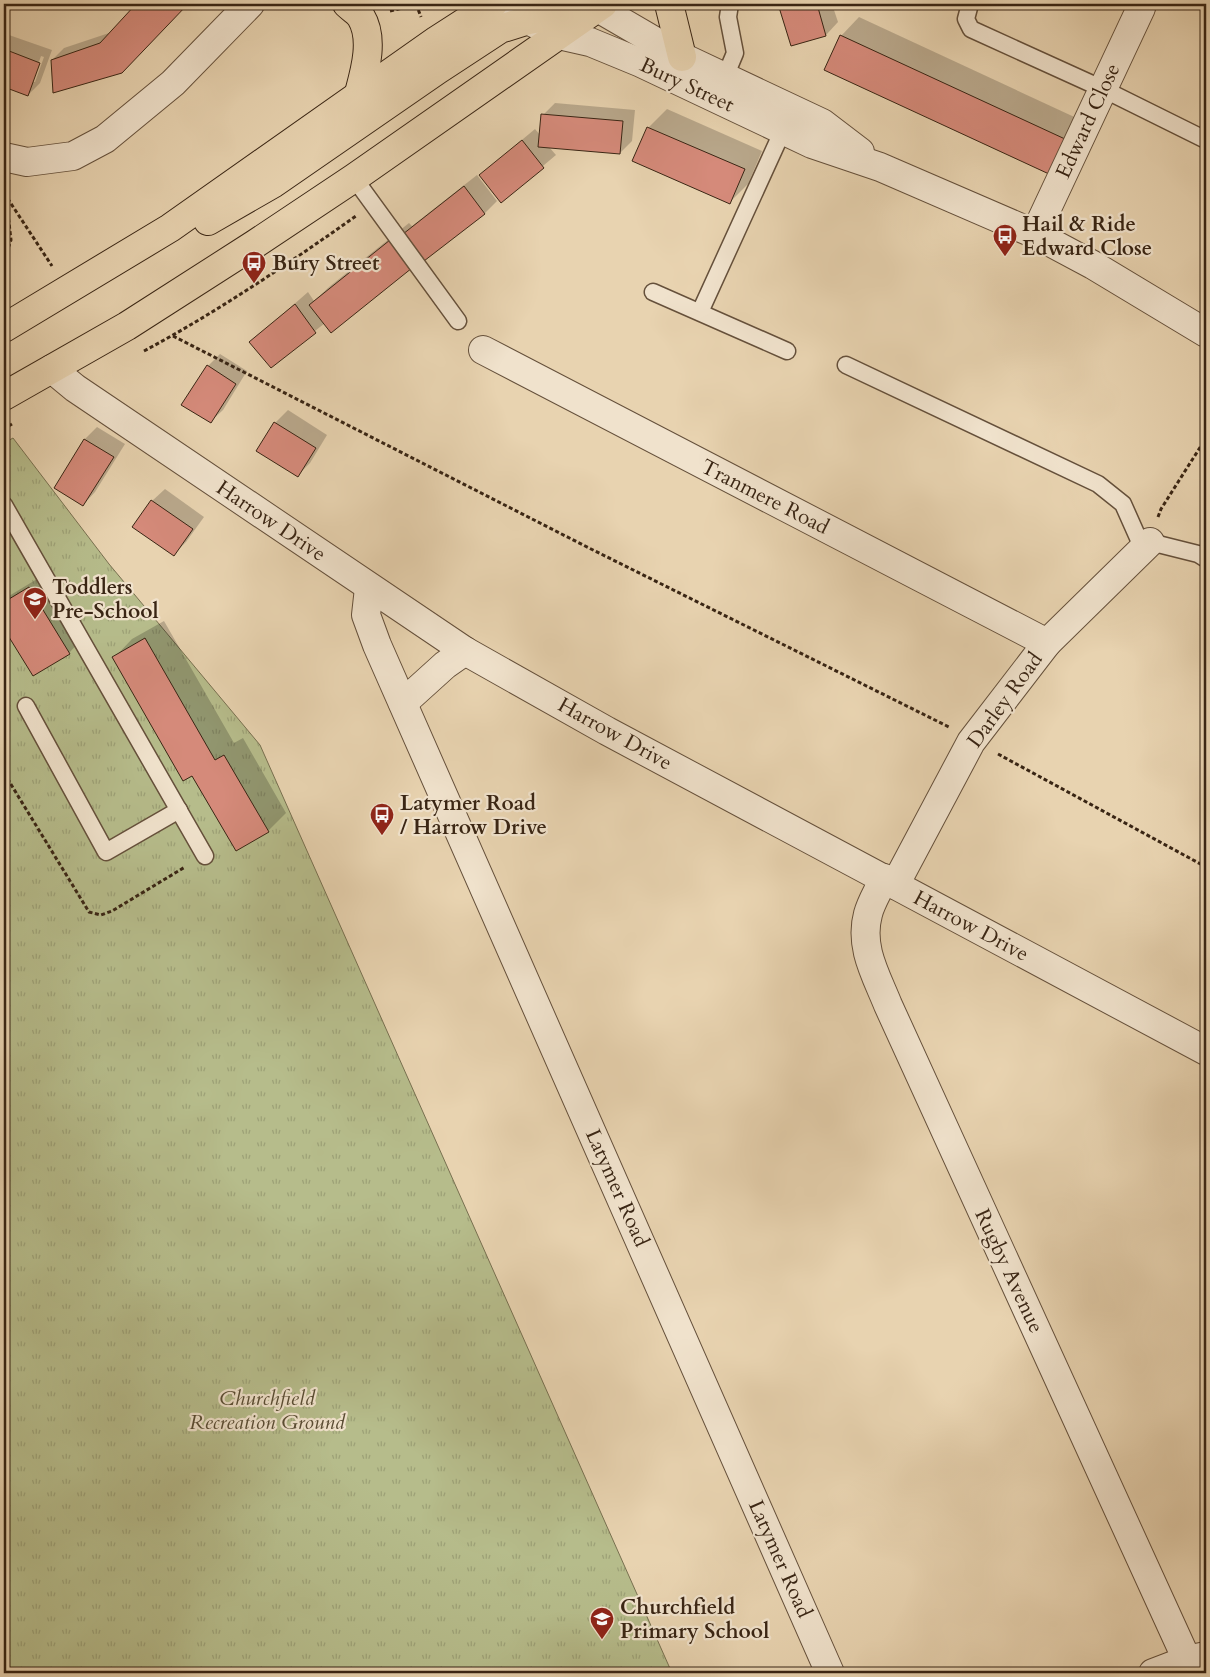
<svg xmlns="http://www.w3.org/2000/svg" width="1210" height="1677" font-family="Cardo,serif">
<defs>
<pattern id="park-tufts" width="24" height="20" patternUnits="userSpaceOnUse" patternTransform="scale(1.25)"><rect width="24" height="20" fill="#b6bc8b"/><path d="M3 7l-1-3M5 7V3M7 7l1-3M15 17l-1-3M17 17v-4M19 17l1-3" fill="none" stroke="#9da177"/></pattern>
</defs>
<rect width="100%" height="100%" fill="#e8d3b0"/>
<filter id="stains"><feTurbulence type="fractalNoise" baseFrequency=".004" numOctaves="4"/><feColorMatrix values="0 0 0 0 .2 0 0 0 0 .09 0 0 0 0 .02 0 0 0 .5 -.17"/></filter>
<radialGradient id="worn" r=".72"><stop offset=".6" stop-color="#630" stop-opacity="0"/><stop offset="1" stop-color="#630" stop-opacity=".3"/></radialGradient>
<!-- park -->
<path fill="url(#park-tufts)" stroke="#787050" d="M 13,438 L 109,564 L 260,745 L 672,1673 L 4,1673 L 4,443 Z"/>
<!-- shadow -->
<g fill="#0003" fill-rule="evenodd">
<path d="M 138,4 L 186,4 L 134,59 L 52,60 L 64,48 L 112,32 Z"/>
<path d="M 780,4 L 832,4 L 838,22 L 826,35 L 792,45 Z"/>
<path d="M 859,17 L 1083,121 L 1067,154 L 841,36 Z"/>
<path d="M 9,35 L 52,50 L 40,83 L 28,95 L 4,86 L 4,40 ZM 41,56 L 44,57 L 35,82 L 32,82 Z"/>
<path d="M 555,103 L 635,110 L 632,141 L 620,153 L 549,147 L 556,155 L 501,201 L 480,175 L 535,129 L 541,136 L 543,115 Z"/>
<path d="M 667,109 L 762,151 L 748,184 L 730,202 L 634,160 L 648,128 Z"/>
<path d="M 477,175 L 497,201 L 485,213 L 425,260 L 325,323 L 271,366 L 251,342 L 308,292 L 314,301 L 329,287 L 409,223 L 412,226 Z"/>
<path d="M 220,354 L 247,371 L 223,410 L 210,422 L 208,366 Z"/>
<path d="M 288,410 L 327,435 L 310,463 L 298,475 L 258,450 L 275,423 Z"/>
<path d="M 97,427 L 125,444 L 95,492 L 83,505 L 55,488 L 85,439 Z"/>
<path d="M 165,489 L 204,517 L 186,542 L 174,554 L 134,526 L 152,501 Z"/>
<path d="M 42,576 L 81,640 L 69,653 L 33,675 L 4,627 L 4,599 Z"/>
<path d="M 164,621 L 234,743 L 243,738 L 286,813 L 268,831 L 193,774 L 114,658 L 132,639 Z"/>
</g>
<!-- building -->
<g fill="#d58a7a" stroke="#392514">
<path d="M 136,4 L 188,4 L 122,73 L 53,93 L 51,60 L 100,43 Z"/>
<path d="M 778,4 L 817,4 L 826,36 L 791,46 Z"/>
<path d="M 840,35 L 1065,139 L 1049,174 L 824,70 Z"/>
<path d="M 4,49 L 40,63 L 28,96 L 4,87 Z"/>
<path d="M 541,114 L 623,121 L 620,154 L 538,147 Z"/>
<path d="M 647,127 L 745,169 L 730,204 L 632,161 Z"/>
<path d="M 522,140 L 544,168 L 501,203 L 479,175 Z"/>
<path d="M 464,186 L 485,214 L 424,261 L 403,234 Z"/>
<path d="M 390,240 L 412,268 L 331,333 L 309,305 Z"/>
<path d="M 295,304 L 316,333 L 271,368 L 249,342 Z"/>
<path d="M 207,365 L 236,384 L 211,423 L 181,405 Z"/>
<path d="M 274,422 L 316,448 L 298,477 L 256,451 Z"/>
<path d="M 84,439 L 114,457 L 83,506 L 54,488 Z"/>
<path d="M 151,500 L 193,529 L 174,556 L 132,527 Z"/>
<path d="M 29,587 L 70,654 L 33,676 L 4,629 L 4,602 Z"/>
<path d="M 145,638 L 215,760 L 224,755 L 269,832 L 236,851 L 192,776 L 183,781 L 112,657 Z"/>
</g>
<g fill="none" stroke-linecap="round" stroke-linejoin="round">
<defs>
<g id="service">
<path d="M 970,4 L 966,19 L 971,29 L 1103,89 L 1206,140"/>
<path d="M 725,77 L 735,53 L 728,17 L 730,4"/>
<path d="M 354,178 L 458,321"/>
<path d="M 653,292 L 787,351"/>
<path d="M 700,312 L 783,130"/>
<path d="M 846,365 L 1098,484 L 1123,504 L 1143,549"/>
<path d="M 4,505 L 205,856"/>
<path d="M 1150,542 L 1198,554 L 1206,559"/>
<path d="M 26,706 L 106,852 L 179,810"/>
</g>
<g id="minor">
<path d="M 1035,234 L 1141,8"/>
<path d="M 483,350 L 1047,643"/>
<path d="M 52,369 L 75,388 L 465,651 L 607,731 L 1206,1051"/>
<path d="M 369,588 L 366,615 L 377,645 L 830,1673"/>
<path d="M 403,703 L 445,665 L 465,651"/>
<path d="M 884,878 C 879,890 871,902 868,914 C 859,947 876,975 888,1005 L 1187,1660"/>
<path d="M 895,885 L 971,742 L 1047,643 L 1150,542"/>
<path d="M 1153,1673 L 1187,1660 L 1206,1656"/>
</g>
<g id="tertiary">
<path d="M 494,4 L 559,35 L 590,42 L 641,63 L 812,144 L 880,167 L 1035,234 L 1093,265 L 1206,333"/>
<path d="M 591,4 L 682,57 L 822,123 L 860,152"/>
<path d="M 4,157 L 27,162 L 73,156 L 105,139 L 173,83 L 250,4"/>
</g>
<g id="trunk">
<path d="M 347,4 C 351,8 358,12 361,17 C 375,40 364,74 358,97"/>
<path d="M 669,4 L 682,57"/>
<path d="M 208,221 L 274,183 L 439,69 L 500,29 L 529,20 L 590,9"/>
<path d="M 4,328 L 170,228 L 437,40 L 493,4"/>
<path d="M 4,396 L 127,326 L 255,244 L 354,178 L 603,4"/>
</g>
</defs>
<!-- service casing -->
<use href="#service" stroke="#65503b" stroke-width="19"/>
<!-- minor casing -->
<use href="#minor" stroke="#65503b" stroke-width="30"/>
<!-- tertiary casing -->
<use href="#tertiary" stroke="#65503b" stroke-width="30"/>
<!-- trunk casing -->
<use href="#trunk" stroke="#392514" stroke-width="30"/>
<!-- path -->
<g stroke="#392514" stroke-width="3" stroke-dasharray="4 2.5" stroke-linecap="butt">
<path d="M 416,4 L 421,17"/>
<path d="M 390,11 L 416,5"/>
<path d="M 4,193 L 52,266"/>
<path d="M 4,260 L 11,240 L 6,197"/>
<path d="M 173,336 L 591,549 L 949,727"/>
<path d="M 144,351 C 217,312 288,264 356,216"/>
<path d="M 4,429 L 12,424"/>
<path d="M 1158,517 L 1161,509 L 1206,438"/>
<path d="M 998,754 L 1206,867"/>
<path d="M 4,773 L 89,912 L 101,915 L 112,911 L 185,867"/>
</g>
<!-- service -->
<use href="#service" stroke="#f0e2cc" stroke-width="16"/>
<!-- minor -->
<use href="#minor" stroke="#f0e2cc" stroke-width="28"/>
<!-- tertiary -->
<use href="#tertiary" stroke="#f0e2cc" stroke-width="28"/>
<!-- trunk -->
<use href="#trunk" stroke="#e8d3b0" stroke-width="28"/>
</g>
<!-- icons -->
<defs>
<symbol id="bus-pin" viewBox="-11 -11 22 30"><path d="M0 17L-7.5 6A9.5 9.5 0 1 1 7.5 6Z" fill="#8f2418" stroke="#f0e2cc"/><path d="M-5-6H5V4H4V6H2V4H-2V6H-4V4H-5ZM-3.5-4V0h7V-4ZM-3.5 1.2v1.5H-2V1.2ZM2 1.2v1.5H3.5V1.2Z" fill="#fff"/></symbol>
<symbol id="school-pin" viewBox="-11 -11 22 30"><path d="M0 17L-7.5 6A9.5 9.5 0 1 1 7.5 6Z" fill="#8f2418" stroke="#f0e2cc"/><path d="M0-5L7-2L0 1L-7-2ZM-4 1L0 2.5L4 1V4Q0 6-4 4Z" fill="#fff"/></symbol>
</defs>
<g fill-rule="evenodd">
<use href="#bus-pin" x="991" y="222" width="28" height="38"/>
<use href="#bus-pin" x="240" y="249" width="28" height="38"/>
<use href="#school-pin" x="21" y="585" width="28" height="38"/>
<use href="#bus-pin" x="368" y="801" width="28" height="38"/>
<use href="#school-pin" x="588" y="1605" width="28" height="38"/>
</g>
<g text-anchor="middle" dominant-baseline="central" stroke-width="4.5" stroke-linejoin="round" paint-order="stroke">
<!-- street labels -->
<g font-size="21" fill="#392514" stroke="#f0e2cc">
<text transform="translate(687 85) rotate(25)">Bury Street</text>
<text transform="translate(1088 121) rotate(-65)">Edward Close</text>
<text transform="translate(765 497) rotate(27)">Tranmere Road</text>
<text transform="translate(271 521) rotate(34)">Harrow Drive</text>
<text transform="translate(1005 700) rotate(-54)">Darley Road</text>
<text transform="translate(615 734) rotate(29)">Harrow Drive</text>
<text transform="translate(971 926) rotate(28)">Harrow Drive</text>
<text transform="translate(617 1188) rotate(66)">Latymer Road</text>
<text transform="translate(1009 1271) rotate(65)">Rugby Avenue</text>
<text transform="translate(780 1559) rotate(66)">Latymer Road</text>
</g>
<!-- poi labels -->
<g font-size="21" font-weight="bold" fill="#392514" stroke="#f0e2cc" text-anchor="start">
<text x="1022" y="224">Hail &amp; Ride<tspan x="1022" dy="24">Edward Close</tspan></text>
<text x="272" y="263">Bury Street</text>
<text x="52" y="587">Toddlers<tspan x="52" dy="24">Pre-School</tspan></text>
<text x="400" y="803">Latymer Road<tspan x="400" dy="24">/ Harrow Drive</tspan></text>
<text x="620" y="1607">Churchfield<tspan x="620" dy="24">Primary School</tspan></text>
</g>
<!-- park labels -->
<g font-size="21" font-style="italic" fill="#584b32" stroke="#f0e2cc">
<text x="267" y="1398">Churchfield<tspan x="267" dy="24">Recreation Ground</tspan></text>
</g>
</g>
<!-- margin -->
<rect width="1210" height="1677" fill="none" stroke="#e8d3b0" stroke-width="20"/>
<rect x="5" y="5" width="1200" height="1667" fill="none" stroke="#392514" stroke-width="2.5"/>
<rect x="10" y="10" width="1190" height="1657" fill="none" stroke="#392514"/>
<rect width="100%" height="100%" filter="url(#stains)"/>
<rect width="100%" height="100%" fill="url(#worn)"/>
</svg>
